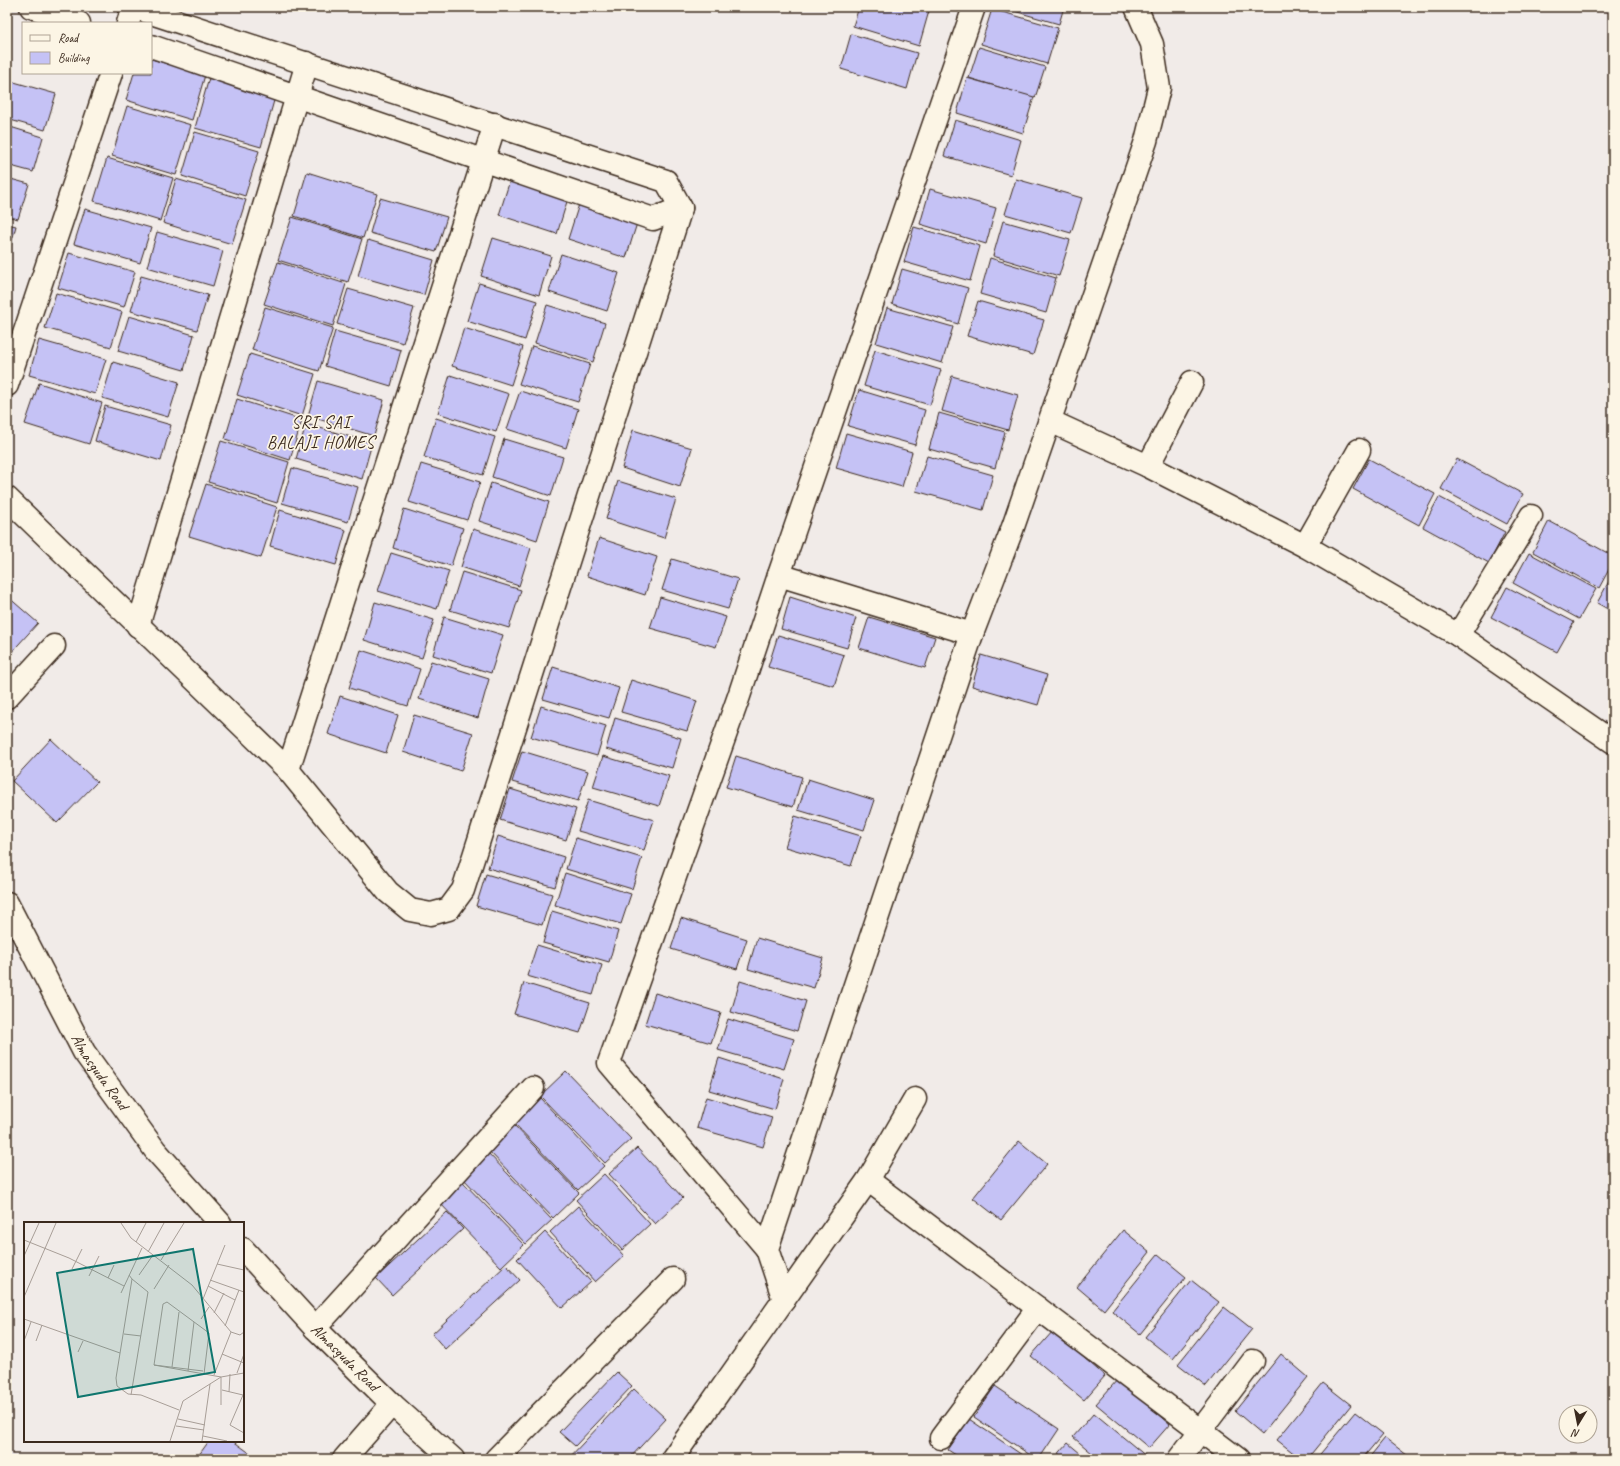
<svg xmlns="http://www.w3.org/2000/svg" width="1620" height="1466" font-family="Caveat,sans-serif">
<rect width="100%" height="100%" fill="#f1ebe8"/>
<filter id="ink" filterUnits="userSpaceOnUse"><feTurbulence type="fractalNoise" baseFrequency=".025" numOctaves="2"/><feDisplacementMap in="SourceGraphic" scale="8" xChannelSelector="R" yChannelSelector="G"/><feConvolveMatrix kernelMatrix="1 2 1 2 8 2 1 2 1" color-interpolation-filters="sRGB"/></filter>
<g filter="url(#ink)">
<!-- building -->
<g fill="#c5c2f5" stroke="#3b2a1e">
<path d="M 859,7 L 916,7 L 929,11 L 919,46 L 853,26 Z"/>
<path d="M 1000,7 L 1064,7 L 1059,24 Z"/>
<path d="M 992,9 L 1058,28 L 1047,64 L 981,44 Z"/>
<path d="M 851,34 L 917,53 L 907,89 L 841,69 Z"/>
<path d="M 979,47 L 1045,67 L 1035,98 L 969,78 Z"/>
<path d="M 151,59 L 205,75 L 192,120 L 126,100 L 134,73 L 151,73 Z"/>
<path d="M 209,78 L 275,97 L 261,147 L 195,128 Z"/>
<path d="M 967,78 L 1034,97 L 1023,133 L 957,113 Z"/>
<path d="M 7,80 L 56,94 L 45,130 L 7,119 Z"/>
<path d="M 127,106 L 191,125 L 176,175 L 112,156 Z"/>
<path d="M 955,120 L 1021,140 L 1011,175 L 944,156 Z"/>
<path d="M 7,126 L 43,137 L 33,172 L 7,165 Z"/>
<path d="M 195,132 L 259,151 L 245,196 L 182,176 Z"/>
<path d="M 107,158 L 173,178 L 160,221 L 94,201 Z"/>
<path d="M 307,172 L 377,194 L 363,238 L 294,216 Z"/>
<path d="M 511,177 L 569,195 L 557,234 L 499,215 Z"/>
<path d="M 7,178 L 29,184 L 18,219 L 7,216 Z"/>
<path d="M 176,179 L 246,200 L 232,244 L 163,223 Z"/>
<path d="M 1016,179 L 1082,198 L 1071,233 L 1005,214 Z"/>
<path d="M 930,189 L 996,208 L 986,244 L 920,224 Z"/>
<path d="M 380,198 L 447,217 L 436,252 L 370,233 Z"/>
<path d="M 580,201 L 638,220 L 626,258 L 568,239 Z"/>
<path d="M 85,209 L 151,228 L 140,263 L 74,244 Z"/>
<path d="M 292,217 L 362,239 L 348,282 L 278,260 Z"/>
<path d="M 1003,221 L 1070,240 L 1059,276 L 993,256 Z"/>
<path d="M 7,224 L 16,226 L 7,258 Z"/>
<path d="M 914,227 L 980,246 L 970,281 L 904,262 Z"/>
<path d="M 157,232 L 223,251 L 213,286 L 147,267 Z"/>
<path d="M 493,238 L 551,256 L 539,295 L 481,276 Z"/>
<path d="M 368,240 L 434,260 L 424,295 L 358,276 Z"/>
<path d="M 69,253 L 135,272 L 124,307 L 58,288 Z"/>
<path d="M 561,254 L 619,273 L 607,311 L 549,292 Z"/>
<path d="M 990,258 L 1056,278 L 1046,313 L 980,294 Z"/>
<path d="M 278,262 L 346,284 L 333,326 L 264,304 Z"/>
<path d="M 902,269 L 968,288 L 958,324 L 892,304 Z"/>
<path d="M 141,276 L 208,295 L 197,330 L 131,311 Z"/>
<path d="M 479,283 L 537,301 L 525,340 L 467,321 Z"/>
<path d="M 348,289 L 414,308 L 403,343 L 337,324 Z"/>
<path d="M 56,293 L 122,312 L 111,347 L 45,328 Z"/>
<path d="M 978,301 L 1044,320 L 1033,355 L 967,336 Z"/>
<path d="M 547,305 L 605,323 L 593,362 L 535,343 Z"/>
<path d="M 265,307 L 333,328 L 319,371 L 252,350 Z"/>
<path d="M 887,308 L 953,327 L 942,363 L 876,343 Z"/>
<path d="M 129,316 L 194,335 L 184,370 L 118,351 Z"/>
<path d="M 464,328 L 523,347 L 511,385 L 452,366 Z"/>
<path d="M 335,331 L 401,350 L 391,386 L 325,366 Z"/>
<path d="M 39,340 L 106,359 L 95,394 L 29,375 Z"/>
<path d="M 532,346 L 590,364 L 578,402 L 519,384 Z"/>
<path d="M 875,350 L 941,370 L 930,405 L 864,386 Z"/>
<path d="M 250,354 L 315,374 L 302,416 L 237,395 Z"/>
<path d="M 113,362 L 179,382 L 168,417 L 102,398 Z"/>
<path d="M 450,375 L 509,394 L 496,432 L 438,413 Z"/>
<path d="M 952,376 L 1018,395 L 1008,430 L 942,411 Z"/>
<path d="M 318,381 L 384,400 L 374,436 L 308,416 Z"/>
<path d="M 39,383 L 102,403 L 89,444 L 25,424 Z"/>
<path d="M 859,390 L 925,410 L 915,445 L 848,426 Z"/>
<path d="M 520,391 L 578,409 L 566,448 L 507,429 Z"/>
<path d="M 237,399 L 302,420 L 290,460 L 225,439 Z"/>
<path d="M 105,406 L 171,425 L 161,461 L 95,441 Z"/>
<path d="M 939,413 L 1005,432 L 995,468 L 929,449 Z"/>
<path d="M 436,418 L 495,437 L 483,475 L 424,457 Z"/>
<path d="M 306,424 L 372,443 L 362,479 L 296,459 Z"/>
<path d="M 633,430 L 692,448 L 680,487 L 622,468 Z"/>
<path d="M 846,433 L 912,452 L 902,487 L 836,468 Z"/>
<path d="M 504,439 L 563,457 L 551,496 L 492,477 Z"/>
<path d="M 221,441 L 289,462 L 277,503 L 208,482 Z"/>
<path d="M 927,456 L 993,475 L 983,510 L 916,491 Z"/>
<path d="M 1369,459 L 1435,494 L 1419,525 L 1353,489 Z"/>
<path d="M 1457,459 L 1523,494 L 1507,524 L 1441,489 Z"/>
<path d="M 421,464 L 480,482 L 467,520 L 409,502 Z"/>
<path d="M 292,468 L 358,487 L 348,522 L 282,503 Z"/>
<path d="M 618,481 L 676,499 L 664,538 L 606,519 Z"/>
<path d="M 491,483 L 549,502 L 537,540 L 479,521 Z"/>
<path d="M 206,484 L 277,507 L 261,558 L 189,536 Z"/>
<path d="M 1439,497 L 1505,532 L 1489,563 L 1423,527 Z"/>
<path d="M 404,509 L 463,528 L 451,566 L 393,548 Z"/>
<path d="M 280,510 L 346,530 L 336,565 L 270,546 Z"/>
<path d="M 1549,521 L 1613,556 L 1613,562 L 1599,588 L 1533,552 Z"/>
<path d="M 473,529 L 531,548 L 519,586 L 461,567 Z"/>
<path d="M 599,538 L 657,557 L 645,595 L 587,576 Z"/>
<path d="M 391,553 L 449,571 L 437,609 L 378,591 Z"/>
<path d="M 1529,553 L 1596,589 L 1579,619 L 1513,583 Z"/>
<path d="M 672,559 L 738,579 L 728,609 L 662,590 Z"/>
<path d="M 462,572 L 521,590 L 509,628 L 450,610 Z"/>
<path d="M 1613,574 L 1613,612 L 1597,603 Z"/>
<path d="M 1507,587 L 1574,622 L 1557,652 L 1491,617 Z"/>
<path d="M 7,596 L 38,623 L 8,656 L 7,655 Z"/>
<path d="M 660,597 L 726,617 L 716,647 L 650,628 Z"/>
<path d="M 790,597 L 856,618 L 847,648 L 781,629 Z"/>
<path d="M 375,602 L 434,620 L 422,658 L 364,640 Z"/>
<path d="M 444,617 L 503,635 L 491,673 L 433,655 Z"/>
<path d="M 869,617 L 935,637 L 925,668 L 859,648 Z"/>
<path d="M 778,635 L 844,655 L 834,686 L 768,667 Z"/>
<path d="M 361,650 L 420,669 L 408,706 L 349,688 Z"/>
<path d="M 981,655 L 1047,675 L 1038,705 L 972,686 Z"/>
<path d="M 431,661 L 489,679 L 478,718 L 419,699 Z"/>
<path d="M 553,667 L 619,688 L 609,718 L 543,699 Z"/>
<path d="M 631,680 L 697,701 L 687,731 L 621,712 Z"/>
<path d="M 340,696 L 398,715 L 386,753 L 328,734 Z"/>
<path d="M 541,706 L 606,726 L 597,756 L 531,737 Z"/>
<path d="M 414,715 L 473,733 L 461,771 L 403,752 Z"/>
<path d="M 615,718 L 681,738 L 672,768 L 606,749 Z"/>
<path d="M 51,739 L 97,782 L 57,823 L 12,781 Z"/>
<path d="M 522,751 L 588,771 L 578,801 L 512,782 Z"/>
<path d="M 603,756 L 669,776 L 659,806 L 593,787 Z"/>
<path d="M 736,756 L 802,777 L 793,807 L 726,787 Z"/>
<path d="M 808,779 L 874,800 L 864,830 L 798,810 Z"/>
<path d="M 510,789 L 576,809 L 566,840 L 500,820 Z"/>
<path d="M 588,800 L 654,820 L 644,850 L 578,831 Z"/>
<path d="M 795,816 L 861,836 L 851,866 L 785,847 Z"/>
<path d="M 498,836 L 564,857 L 555,887 L 488,868 Z"/>
<path d="M 576,838 L 642,858 L 632,889 L 566,869 Z"/>
<path d="M 565,873 L 631,894 L 621,924 L 555,905 Z"/>
<path d="M 486,874 L 552,894 L 542,925 L 476,906 Z"/>
<path d="M 552,911 L 618,931 L 609,962 L 543,943 Z"/>
<path d="M 681,918 L 747,939 L 737,969 L 671,949 Z"/>
<path d="M 757,938 L 823,958 L 814,988 L 748,969 Z"/>
<path d="M 537,945 L 602,965 L 593,995 L 527,976 Z"/>
<path d="M 740,981 L 806,1001 L 797,1031 L 731,1012 Z"/>
<path d="M 524,983 L 590,1003 L 580,1033 L 514,1014 Z"/>
<path d="M 655,993 L 721,1013 L 711,1043 L 645,1024 Z"/>
<path d="M 728,1019 L 794,1039 L 784,1069 L 718,1050 Z"/>
<path d="M 719,1058 L 784,1079 L 775,1109 L 709,1090 Z"/>
<path d="M 566,1071 L 631,1139 L 605,1163 L 540,1096 Z"/>
<path d="M 706,1097 L 772,1117 L 763,1147 L 697,1128 Z"/>
<path d="M 540,1098 L 604,1166 L 578,1190 L 513,1122 Z"/>
<path d="M 514,1125 L 579,1193 L 553,1218 L 488,1150 Z"/>
<path d="M 1019,1141 L 1047,1164 L 1001,1220 L 973,1198 Z"/>
<path d="M 637,1148 L 683,1198 L 655,1224 L 609,1174 Z"/>
<path d="M 487,1152 L 552,1220 L 526,1244 L 461,1176 Z"/>
<path d="M 604,1174 L 650,1224 L 622,1250 L 576,1200 Z"/>
<path d="M 461,1180 L 524,1245 L 501,1267 L 438,1201 Z"/>
<path d="M 578,1206 L 624,1256 L 595,1282 L 550,1232 Z"/>
<path d="M 447,1212 L 463,1229 L 392,1295 L 376,1278 Z"/>
<path d="M 1123,1230 L 1150,1252 L 1104,1310 L 1077,1287 Z"/>
<path d="M 545,1232 L 591,1282 L 562,1308 L 517,1259 Z"/>
<path d="M 1158,1254 L 1186,1277 L 1140,1334 L 1112,1311 Z"/>
<path d="M 506,1265 L 520,1280 L 445,1349 L 432,1334 Z"/>
<path d="M 1191,1280 L 1219,1302 L 1173,1359 L 1145,1337 Z"/>
<path d="M 1224,1307 L 1252,1329 L 1206,1386 L 1178,1364 Z"/>
<path d="M 1053,1331 L 1105,1376 L 1084,1400 L 1031,1356 Z"/>
<path d="M 1281,1354 L 1308,1377 L 1262,1434 L 1235,1411 Z"/>
<path d="M 617,1372 L 632,1386 L 575,1446 L 559,1432 Z"/>
<path d="M 1118,1379 L 1170,1424 L 1149,1448 L 1096,1404 Z"/>
<path d="M 1323,1383 L 1351,1405 L 1307,1459 L 1301,1459 L 1277,1440 Z"/>
<path d="M 995,1386 L 1059,1429 L 1039,1459 L 1036,1459 L 974,1417 Z"/>
<path d="M 634,1389 L 666,1419 L 629,1459 L 568,1459 Z"/>
<path d="M 1355,1412 L 1383,1434 L 1362,1459 L 1316,1459 Z"/>
<path d="M 1094,1413 L 1147,1457 L 1145,1459 L 1099,1459 L 1073,1437 Z"/>
<path d="M 969,1419 L 1028,1459 L 962,1459 L 948,1450 Z"/>
<path d="M 1385,1438 L 1412,1459 L 1368,1459 Z"/>
<path d="M 209,1441 L 233,1441 L 258,1459 L 196,1459 Z"/>
<path d="M 1068,1443 L 1087,1459 L 1054,1459 Z"/>
</g>
<g fill="none" stroke-linecap="round" stroke-linejoin="round">
<defs>
<g id="minor">
<path d="M 31,7 L 79,23"/>
<path d="M 151,46 L 653,219 L 681,208"/>
<path d="M 7,385 L 111,73"/>
<path d="M 1050,421 L 1148,466 L 1305,546 L 1458,635 L 1613,742"/>
<path d="M 1148,466 L 1192,382"/>
<path d="M 7,498 L 288,770 L 388,892 L 410,910 L 431,914 L 449,909 L 463,890 L 681,208 L 666,181 L 133,7 L 128,23"/>
<path d="M 1305,546 L 1359,450"/>
<path d="M 779,575 L 972,634"/>
<path d="M 138,626 L 307,63"/>
<path d="M 1458,635 L 1531,516"/>
<path d="M 7,697 L 54,646"/>
<path d="M 288,770 L 495,124"/>
<path d="M 868,1180 L 1238,1459"/>
<path d="M 767,1249 L 609,1063 L 739,696 L 779,575 L 974,7"/>
<path d="M 784,1300 L 767,1249 L 972,634 L 1013,527 L 1146,141 L 1159,88 L 1152,44 L 1136,7"/>
<path d="M 315,1328 L 533,1088"/>
<path d="M 941,1438 L 1038,1308"/>
<path d="M 344,1459 L 392,1404"/>
<path d="M 496,1459 L 673,1279"/>
<path d="M 672,1459 L 868,1180 L 915,1099"/>
<path d="M 1179,1459 L 1253,1361"/>
</g>
<g id="tertiary">
<path id="s1" d="M 7,903 L 84,1052 L 155,1150 L 220,1223"/>
<path id="s2" d="M 243,1249 L 315,1328 L 392,1404 L 453,1459"/>
</g>
</defs>
<!-- minor casing -->
<use href="#minor" stroke="#3b2a1e" stroke-width="25"/>
<!-- tertiary casing -->
<use href="#tertiary" stroke="#3b2a1e" stroke-width="25"/>
<!-- minor -->
<use href="#minor" stroke="#fcf5e5" stroke-width="22"/>
<!-- tertiary -->
<use href="#tertiary" stroke="#fcf5e5" stroke-width="22"/>
</g>
</g>
<g text-anchor="middle" dominant-baseline="central" stroke-width="3.5" stroke-linejoin="round" paint-order="stroke">
<!-- street labels -->
<g font-size="16" fill="#3b2a1e" stroke="#fcf5e5">
<text stroke="none"><textPath href="#s1" startOffset="193">Almasguda Road</textPath></text>
<text stroke="none"><textPath href="#s2" startOffset="149">Almasguda Road</textPath></text>
</g>
<!-- neighbourhood labels -->
<g font-size="17" letter-spacing="1" fill="#3b2a1e" stroke="#fcf5e5">
<text x="321" y="422">SRI SAI<tspan x="321" dy="20">BALAJI HOMES</tspan></text>
</g>
</g>
<!-- overview -->
<g transform="translate(24 1222)">
<rect width="220" height="220" fill="#f1ebe8"/>
<path fill="none" stroke="#a89e97" stroke-width="1" d="M 97,1 L 107,16 L 168,63 L 207,110 L 216,113 L 220,110M 0,18 L 45,36 L 100,64M 112,20 L 122,1M 124,30 L 140,1M 0,34 L 15,1M 137,38 L 160,1M 193,42 L 220,48M 48,47 L 58,27M 105,53 L 108,57 L 92,156 L 93,164 L 104,172 L 117,173 L 155,188M 115,53 L 129,33M 65,54 L 75,34M 84,56 L 90,43M 186,58 L 220,70M 184,64 L 211,78M 130,67 L 145,43M 97,71 L 118,26M 0,75 L 32,1M 179,77 L 201,23M 190,91 L 200,71M 0,97 L 96,131M 177,97 L 185,85M 201,104 L 215,68M 100,112 L 117,114M 0,119 L 7,100M 12,119 L 18,103M 54,130 L 59,119M 198,132 L 220,141M 130,143 L 139,82 L 143,80 L 185,111 L 180,152M 130,143 L 197,155 L 197,183M 130,143 L 179,149M 148,145 L 155,90M 164,149 L 170,100M 213,151 L 220,132M 190,153 L 207,110M 198,168 L 219,173 L 206,203 L 220,211M 205,170 L 206,152M 107,173 L 124,70 L 108,57M 154,197 L 181,203M 152,204 L 180,208M 179,214 L 203,219M 146,219 L 159,179 L 197,155 L 220,151M 178,219 L 186,162"/>
<path fill="#0f766e" fill-opacity="0.15" stroke="#0f766e" stroke-width="2" d="M 169,27 L 191,150 L 54,175 L 33,51 Z"/>
<rect width="220" height="220" fill="none" stroke="#3b2a1e" stroke-width="2"/>
</g>
<!-- margin -->
<rect width="1620" height="1466" fill="none" stroke="#fcf5e5" stroke-width="24"/>
<rect x="12" y="12" width="1596" height="1442" fill="none" stroke="#3b2a1e" stroke-width="1.5" filter="url(#ink)"/>
<!-- legend -->
<rect x="22" y="22" width="130" height="52" fill="#fcf5e5" stroke="#afa495"/>
<rect x="30" y="35" width="20" height="6" fill="#fcf5e5" stroke="#afa495"/>
<text x="58" y="42" font-size="12" fill="#3b2a1e">Road</text>
<rect x="30" y="52" width="20" height="12" fill="#c5c2f5" stroke="#afa495"/>
<text x="58" y="62" font-size="12" fill="#3b2a1e">Building</text>
<!-- north arrow -->
<g transform="translate(1578 1424) rotate(190)"><circle r="19" fill="#fcf5e5" stroke="#afa495"/>
<path d="M0-3L7 15L0 10L-7 15Z" fill="#3b2a1e"/>
<text y="-6" font-size="11" font-weight="bold" text-anchor="middle" fill="#3b2a1e">N</text>
</g>
</svg>
